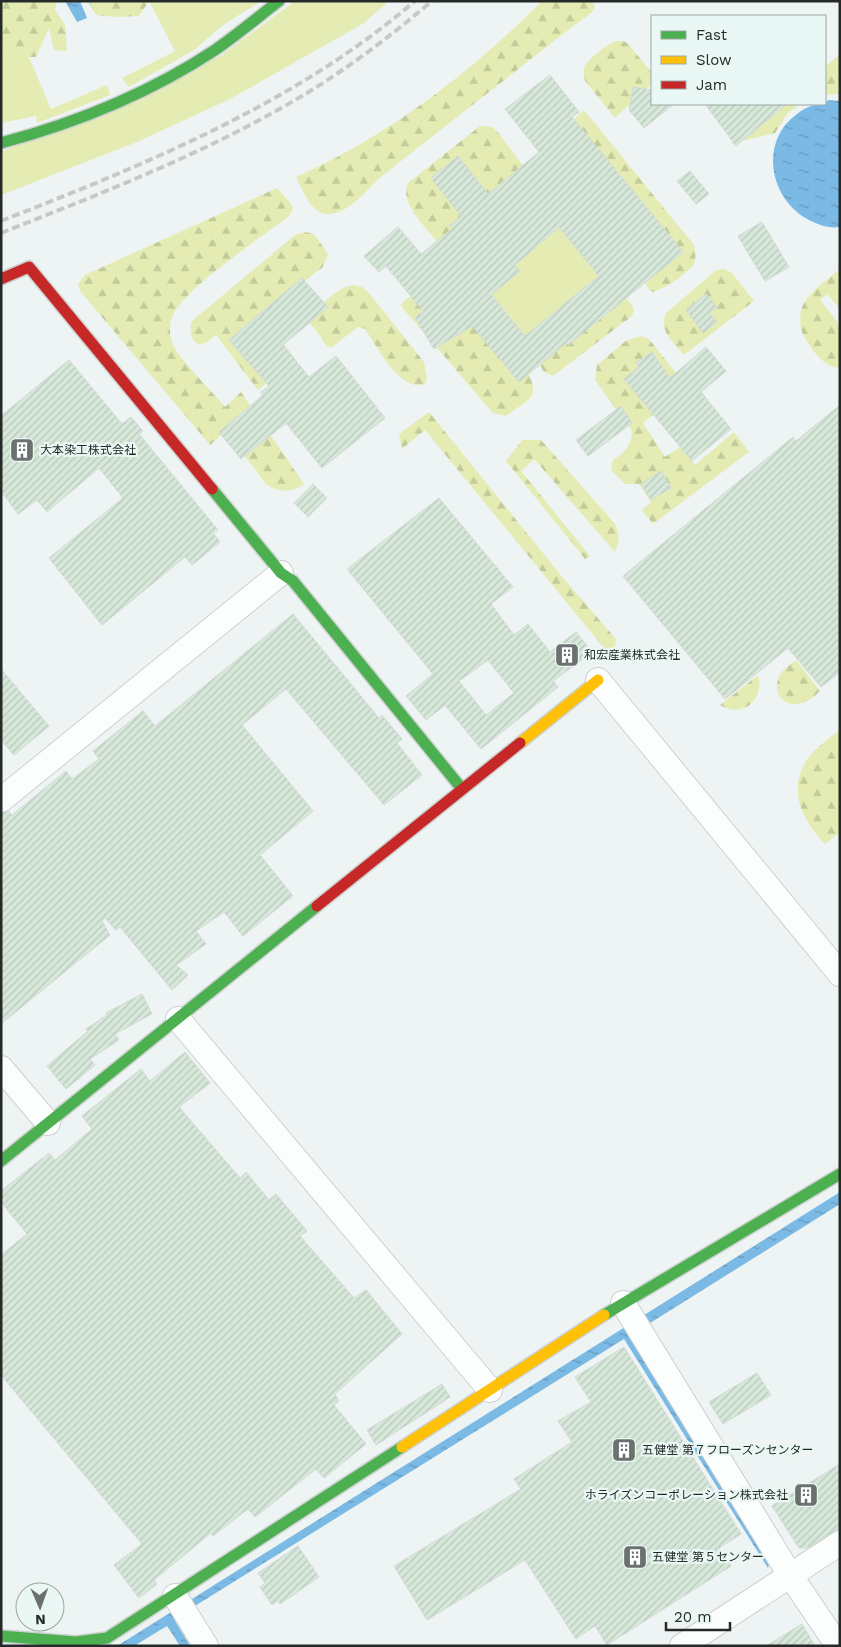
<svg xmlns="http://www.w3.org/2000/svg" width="841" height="1647" font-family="'Work Sans','Noto Sans JP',sans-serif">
<defs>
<pattern id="forest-firs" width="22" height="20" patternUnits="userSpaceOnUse" patternTransform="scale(1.25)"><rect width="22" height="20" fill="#e4ecb4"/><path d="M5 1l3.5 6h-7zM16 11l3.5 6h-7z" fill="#c3cb9b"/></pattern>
<pattern id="water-ripples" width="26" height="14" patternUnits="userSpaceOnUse" patternTransform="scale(1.25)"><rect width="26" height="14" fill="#7cbae6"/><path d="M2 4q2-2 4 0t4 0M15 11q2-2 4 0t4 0" fill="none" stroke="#6597ba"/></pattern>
<pattern id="building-hatch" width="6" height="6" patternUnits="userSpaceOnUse" patternTransform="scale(1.25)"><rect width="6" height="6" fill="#d6e8d9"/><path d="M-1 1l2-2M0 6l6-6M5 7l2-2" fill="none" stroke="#b8c7ba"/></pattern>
</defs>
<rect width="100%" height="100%" fill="#eef4f3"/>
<!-- grass -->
<g fill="#e4ecb4">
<path d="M 149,1 L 261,1 L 223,25 L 194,50 L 129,87 L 122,78 L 175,51 Z"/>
<path d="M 295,1 L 389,1 L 364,23 L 230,99 L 137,142 L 1,195 L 1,152 L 222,55 Z"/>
<path d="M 1,49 L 15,57 L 29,57 L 51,109 L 107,85 L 110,95 L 37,123 L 36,116 L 1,123 Z"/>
<path d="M 535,197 L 599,276 L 525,336 L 461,258 Z"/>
</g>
<!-- forest -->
<g fill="url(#forest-firs)">
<path d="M 1,1 L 57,1 L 55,10 L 65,25 L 67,51 L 54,50 L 49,28 L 36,57 L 15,57 L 1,49 Z"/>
<path d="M 88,1 L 149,1 L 139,16 L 115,17 L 96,15 Z"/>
<path d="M 542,1 L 592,1 L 595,7 L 591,13 C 559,36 529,61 498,85 C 459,116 419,146 381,177 C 366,190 350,213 329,214 C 311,215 303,190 296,177 C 389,136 471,72 542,1 Z"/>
<path d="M 616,41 L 624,41 L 629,45 L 652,73 L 652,84 L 615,118 L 585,81 C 584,77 583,73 584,69 C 587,58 607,45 616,41 Z"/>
<path d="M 840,54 L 840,94 L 825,95 L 825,67 Z"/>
<path d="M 779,104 L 800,104 L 788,113 L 775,133 L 730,144 Z"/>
<path d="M 584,110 L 694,245 C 695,251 697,259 693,265 C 689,273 662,290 653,292 L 648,289 L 573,120 Z"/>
<path d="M 480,126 L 492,127 L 497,131 L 526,170 L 438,243 C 426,227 399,204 408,183 Z"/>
<path d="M 277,188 L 292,205 L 293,209 L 289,216 C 261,238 187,286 173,315 C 169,323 169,337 173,345 C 182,362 212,391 225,407 L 241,392 L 304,484 C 293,493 278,493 266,484 L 226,431 L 210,445 L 80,291 L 78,284 L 85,275 Z"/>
<path d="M 305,232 L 314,234 L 328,254 L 323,267 L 300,284 L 281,340 L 296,360 L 258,390 L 216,335 C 213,337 209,341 205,343 C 192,349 188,331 192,321 L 295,235 Z"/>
<path d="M 724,269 L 732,273 L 754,301 L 684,355 C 673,342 658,330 666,313 L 716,270 Z"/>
<path d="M 840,269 L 840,309 L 827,294 L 820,300 L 840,325 L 840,367 C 827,371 809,347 804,336 C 799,328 799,314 803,305 C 811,290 827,280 840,269 Z"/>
<path d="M 437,274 L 526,370 C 543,398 527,400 506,416 L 493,413 L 400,305 Z"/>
<path d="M 353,285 L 362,287 L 369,293 L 424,362 L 427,379 L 425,384 C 400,393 377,346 365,329 L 358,327 L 332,347 L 328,347 L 307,319 C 321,306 334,289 353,285 Z"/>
<path d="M 623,293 L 634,309 L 632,316 L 553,376 L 544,372 L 538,362 Z"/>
<path d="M 641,336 L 649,339 L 687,387 L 643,423 L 665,457 L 680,447 L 695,465 L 734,432 L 749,452 L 653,524 L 642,510 L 651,502 L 639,484 L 625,484 L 611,470 L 613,460 C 624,453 632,446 632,431 L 595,380 L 597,365 L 627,340 Z"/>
<path d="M 429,412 L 564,579 L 616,639 L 615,648 L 604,648 L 425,430 L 402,449 L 399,434 Z"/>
<path d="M 522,440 L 541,440 L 616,525 L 619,541 L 615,552 L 534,459 L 521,471 L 590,556 L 585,559 L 506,461 Z"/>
<path d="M 796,660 L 820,691 C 794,719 766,697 781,673 C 785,668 791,664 796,660 Z"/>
<path d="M 758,675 C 765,700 742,719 720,705 Z"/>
<path d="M 840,730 L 840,832 L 825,844 C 804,822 787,792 806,761 C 814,749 828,739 840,730 Z"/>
</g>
<!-- water -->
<g fill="url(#water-ripples)">
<path d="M 65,1 L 80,1 L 87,18 L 77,22 Z"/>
<path d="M 828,100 L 840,101 L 840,227 C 829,229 816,224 807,219 C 769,198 759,141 797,114 C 806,107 813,104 825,104 Z"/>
<path d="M 840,1192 L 840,1204 L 631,1335 L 771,1558 L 768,1568 L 624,1339 L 174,1619 L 190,1646 L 180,1646 L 167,1626 L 134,1646 L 117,1646 Z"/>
</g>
<!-- building -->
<g fill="url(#building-hatch)" stroke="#d4d9d7" fill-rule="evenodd">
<path d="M 550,75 L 579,112 L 572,117 L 683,252 L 568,345 L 566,343 L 519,382 L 472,326 L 434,349 L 415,317 L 424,312 L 386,266 L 379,272 L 364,256 L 398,227 L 421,254 L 453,228 L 450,225 L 461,216 L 431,178 L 458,156 L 488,194 L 539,152 L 505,109 ZM 559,227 L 599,276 L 525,336 L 491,295 L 520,271 L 515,265 Z"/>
<path d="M 633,87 L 652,90 L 652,104 L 674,104 L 644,128 L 629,110 Z"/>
<path d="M 705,104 L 787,104 L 736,146 Z"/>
<path d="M 690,171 L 709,194 L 696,204 L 677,181 Z"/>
<path d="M 762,222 L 789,267 L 765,281 L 738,236 Z"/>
<path d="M 302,278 L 328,307 L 283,345 L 309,377 L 336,356 L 385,418 L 322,468 L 286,423 L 241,459 L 219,432 L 263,395 L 261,392 L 269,386 L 229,340 Z"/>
<path d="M 706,294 L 717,307 L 709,313 L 717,322 L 703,333 L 686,310 Z"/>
<path d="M 706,347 L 726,371 L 701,392 L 731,429 L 692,461 L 624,379 L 639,367 L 636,363 L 652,352 L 670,378 Z"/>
<path d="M 69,360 L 122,424 L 131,417 L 143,431 L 139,434 L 218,530 L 213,533 L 220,542 L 192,565 L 185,557 L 102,625 L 49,558 L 123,498 L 99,468 L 47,512 L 37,500 L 18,514 L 1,491 L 1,416 Z"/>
<path d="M 840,405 L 840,672 L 821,687 L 788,648 L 725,699 L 623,576 L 793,437 L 796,441 Z"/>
<path d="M 621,406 L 632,423 L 588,456 L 576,440 Z"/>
<path d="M 661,471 L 671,488 L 651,500 L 641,484 Z"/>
<path d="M 313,484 L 327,498 L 308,517 L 294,503 Z"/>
<path d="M 439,498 L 513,587 L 491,604 L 514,635 L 528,624 L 550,652 L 576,632 L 592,652 L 553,681 L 558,687 L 481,749 L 445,705 L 426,720 L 406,696 L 433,674 L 347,569 ZM 488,660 L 514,693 L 486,715 L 459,681 Z"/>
<path d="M 293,614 L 379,718 L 382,715 L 402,739 L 397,743 L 422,775 L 384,805 L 286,689 L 242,725 L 313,811 L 260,855 L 293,896 L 243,936 L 224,912 L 196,931 L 206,944 L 176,965 L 188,975 L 172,990 L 120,927 L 116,930 L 105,918 L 102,921 L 110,935 L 1,1024 L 1,813 L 8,811 L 12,815 L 66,771 L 72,779 L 99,759 L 93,751 L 143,711 L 155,726 Z"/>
<path d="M 1,669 L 49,726 L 14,755 L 1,740 Z"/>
<path d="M 142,994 L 152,1014 L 115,1034 L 119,1040 L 90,1059 L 95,1065 L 66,1089 L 47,1066 L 88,1031 L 86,1029 L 107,1015 L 106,1013 Z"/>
<path d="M 185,1052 L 210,1083 L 179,1107 L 240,1178 L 246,1172 L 269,1200 L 276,1194 L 307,1231 L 300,1236 L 354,1298 L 366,1290 L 402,1334 L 335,1394 L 339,1401 L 334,1405 L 366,1444 L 324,1478 L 316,1469 L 255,1517 L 248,1509 L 213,1536 L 211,1533 L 154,1580 L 157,1584 L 139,1598 L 114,1565 L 142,1544 L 1,1375 L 1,1255 L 27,1234 L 1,1202 L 1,1191 L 49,1153 L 55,1160 L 92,1129 L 82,1116 L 141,1069 L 150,1081 Z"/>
<path d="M 624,1347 L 741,1534 L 719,1548 L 731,1566 L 607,1645 L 595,1626 L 576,1639 L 525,1560 L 427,1620 L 394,1566 L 521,1489 L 514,1479 L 572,1442 L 558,1421 L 591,1402 L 575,1377 Z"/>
<path d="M 757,1373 L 771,1395 L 723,1424 L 709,1402 Z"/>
<path d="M 442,1384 L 450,1397 L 376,1445 L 367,1430 Z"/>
<path d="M 840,1464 L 840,1528 L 807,1548 L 799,1548 L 772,1506 Z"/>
<path d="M 298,1546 L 319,1577 L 280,1604 L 278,1601 L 272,1605 L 260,1587 L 265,1583 L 258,1573 Z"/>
<path d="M 802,1624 L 815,1646 L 766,1646 Z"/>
</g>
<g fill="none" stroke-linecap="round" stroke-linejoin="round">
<defs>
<g id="street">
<path d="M 598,680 L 840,974"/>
<path d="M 1,800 L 281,573"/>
<path d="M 178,1019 L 490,1390"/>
<path d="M 1,1068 L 48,1123"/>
<path d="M 623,1303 L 790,1575 L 838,1646"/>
<path d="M 175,1596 L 206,1646"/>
<path d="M 682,1646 L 840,1543"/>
</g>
<g id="fast">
<path d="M 1,143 C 76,123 150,93 215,50 C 237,35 258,17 279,1"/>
<path d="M 212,489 L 281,573 L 293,581 L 462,789"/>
<path d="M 1,1161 L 317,906"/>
<path d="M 604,1315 L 840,1174"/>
<path d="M 1,1636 L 76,1642 L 107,1638 L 402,1447"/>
</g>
<g id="slow">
<path d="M 520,743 L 598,680"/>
<path d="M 402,1447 L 604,1315"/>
</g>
<g id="jam">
<path d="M 1,279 L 29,267 L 212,489"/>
<path d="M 317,906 L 520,743"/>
</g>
</defs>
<!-- street casing -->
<use href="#street" stroke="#ccd1d0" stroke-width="26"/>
<!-- fast casing -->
<use href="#fast" stroke="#ccd1d0" stroke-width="14"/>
<!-- slow casing -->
<use href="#slow" stroke="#ccd1d0" stroke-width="14"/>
<!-- jam casing -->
<use href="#jam" stroke="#ccd1d0" stroke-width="14"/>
<!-- street -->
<use href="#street" stroke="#fcfdfd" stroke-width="24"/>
<!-- fast -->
<use href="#fast" stroke="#4caf50" stroke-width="11"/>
<!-- slow -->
<use href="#slow" stroke="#ffc107" stroke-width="11"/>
<!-- jam -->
<use href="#jam" stroke="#c62828" stroke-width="11"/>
<!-- rail -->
<g stroke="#c6c9c8" stroke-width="4" stroke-dasharray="8 4" stroke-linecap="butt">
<path d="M 1,221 C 146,164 295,104 415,1"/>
<path d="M 1,233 C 105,192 211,151 307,93 C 351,66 392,35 432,1"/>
</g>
</g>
<!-- icons -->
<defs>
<symbol id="building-square" viewBox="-11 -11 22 22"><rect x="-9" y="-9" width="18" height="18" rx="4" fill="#6b716f" stroke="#eaf8f5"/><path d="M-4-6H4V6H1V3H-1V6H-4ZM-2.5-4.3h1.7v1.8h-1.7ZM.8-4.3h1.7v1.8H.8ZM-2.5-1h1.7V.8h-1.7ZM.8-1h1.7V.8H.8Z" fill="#fff"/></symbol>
</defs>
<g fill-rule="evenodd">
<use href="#building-square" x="8" y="436" width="28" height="28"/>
<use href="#building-square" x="553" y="641" width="28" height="28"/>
<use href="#building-square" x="610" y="1436" width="28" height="28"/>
<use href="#building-square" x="792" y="1481" width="28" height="28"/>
<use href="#building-square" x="621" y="1543" width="28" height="28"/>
</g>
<g text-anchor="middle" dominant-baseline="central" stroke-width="4.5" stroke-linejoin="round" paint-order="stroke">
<!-- poi labels -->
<g font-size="12" fill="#242a28" stroke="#eaf8f5" text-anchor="start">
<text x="40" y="450">大本染工株式会社</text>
<text x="584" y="655">和宏産業株式会社</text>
<text x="642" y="1450">五健堂 第７フローズンセンター</text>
<text x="788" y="1495" text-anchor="end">ホライズンコーポレーション株式会社</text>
<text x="652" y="1557">五健堂 第５センター</text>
</g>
</g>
<!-- border -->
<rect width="841" height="1647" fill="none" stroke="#242a28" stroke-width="5"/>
<!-- legend -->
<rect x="651" y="15" width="175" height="90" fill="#eaf8f5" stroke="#9ba6a3"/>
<rect x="661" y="31" width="25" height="8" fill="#4caf50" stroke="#9ba6a3"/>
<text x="696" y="40" font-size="15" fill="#242a28">Fast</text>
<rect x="661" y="56" width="25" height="8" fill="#ffc107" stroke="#9ba6a3"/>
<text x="696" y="65" font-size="15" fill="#242a28">Slow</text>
<rect x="661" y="81" width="25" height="8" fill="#c62828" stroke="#9ba6a3"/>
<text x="696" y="90" font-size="15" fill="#242a28">Jam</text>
<!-- north arrow -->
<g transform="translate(40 1607) rotate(178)"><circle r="24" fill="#eaf8f5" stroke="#9ba6a3"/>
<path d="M0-4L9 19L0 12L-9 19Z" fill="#6b716f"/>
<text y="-8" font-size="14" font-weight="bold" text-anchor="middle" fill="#242a28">N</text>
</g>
<!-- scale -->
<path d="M666 1622v8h64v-8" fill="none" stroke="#242a28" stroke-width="2.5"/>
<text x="674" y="1622" font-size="15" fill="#242a28" stroke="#eaf8f5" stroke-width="4" paint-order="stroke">20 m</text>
</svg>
